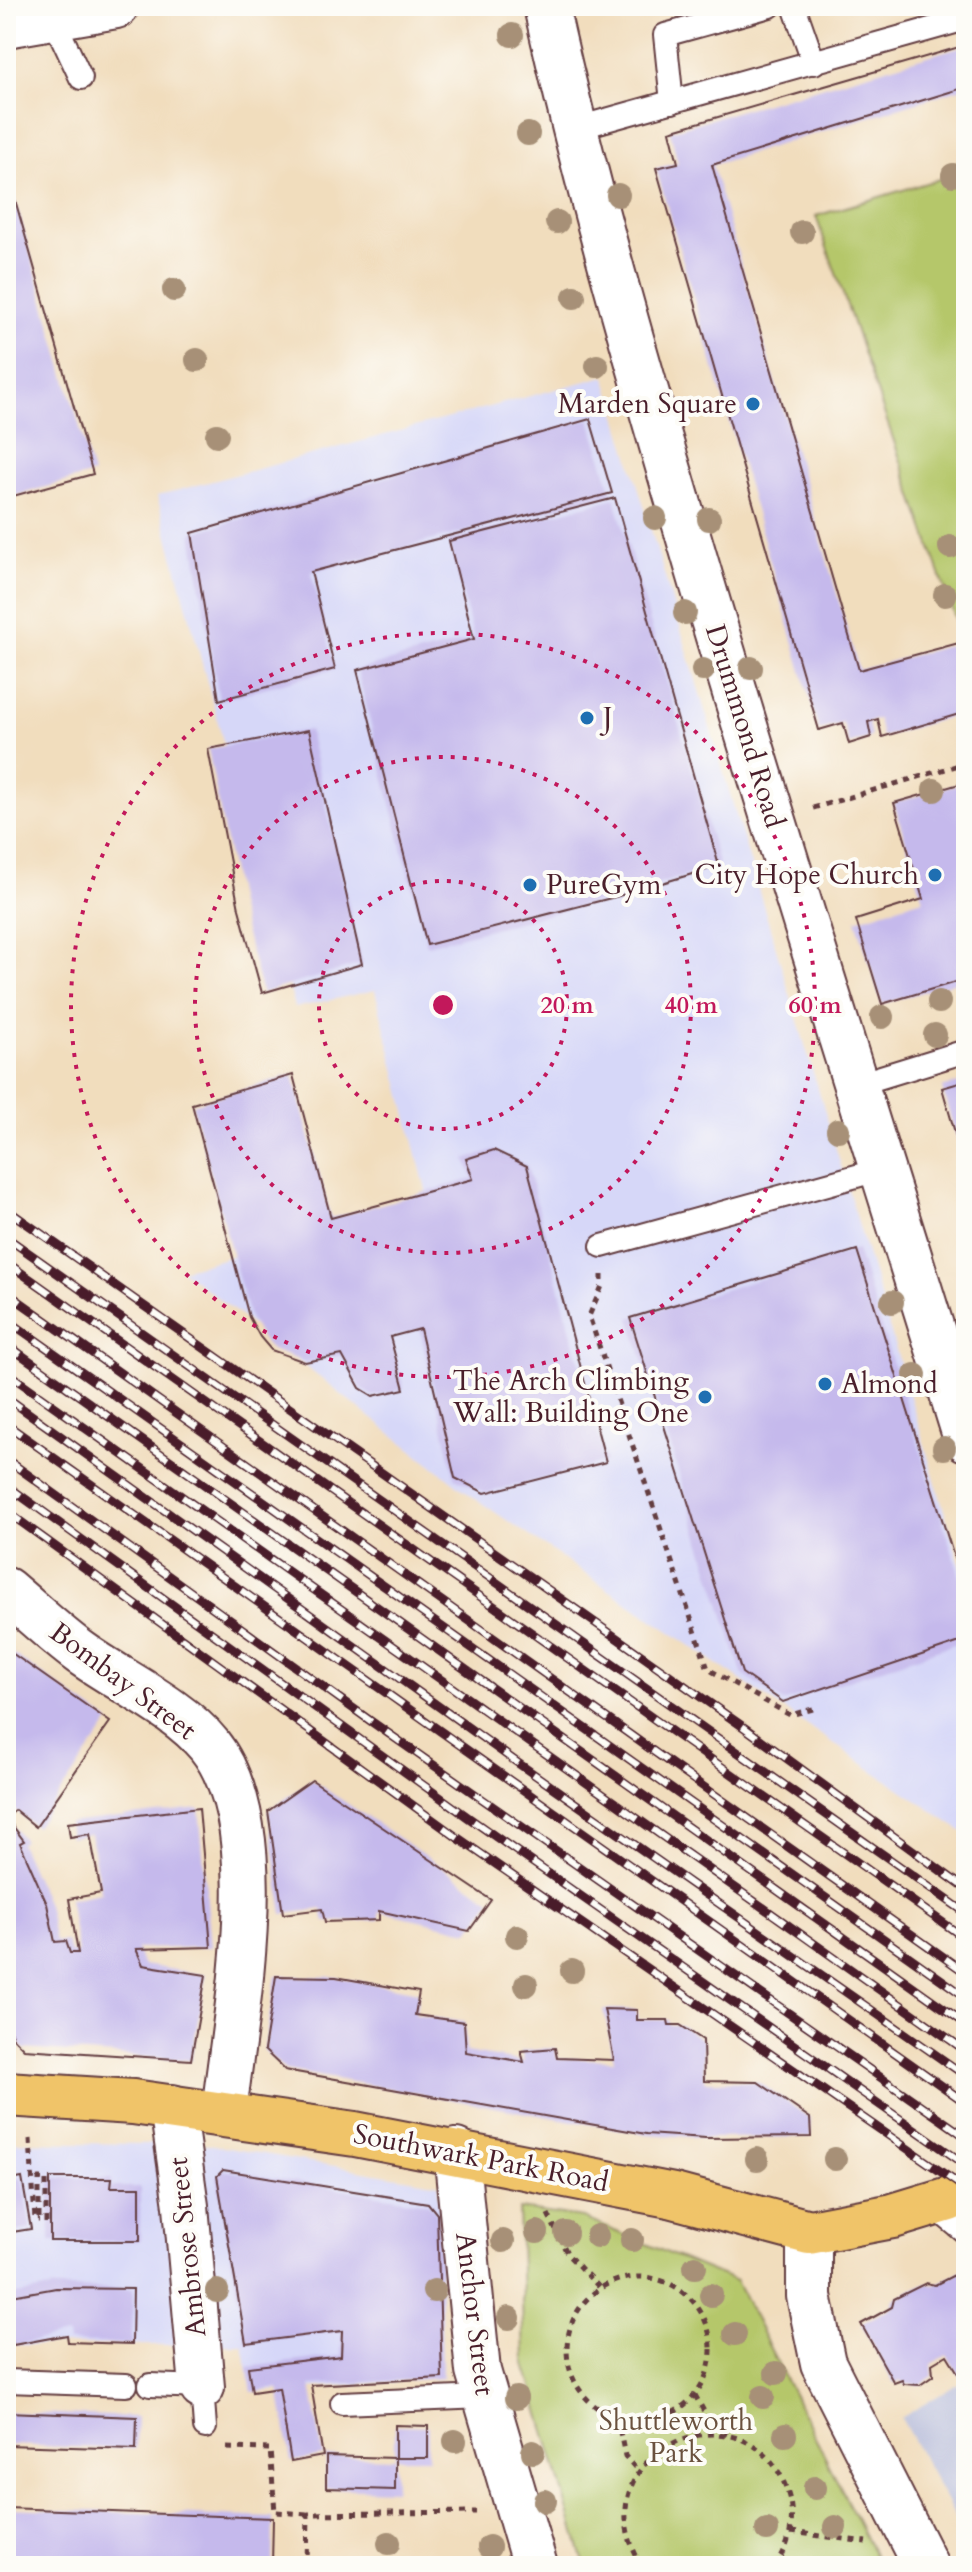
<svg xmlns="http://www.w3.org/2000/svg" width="972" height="2572" font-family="Cardo,serif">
<rect width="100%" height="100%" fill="#fdfcf7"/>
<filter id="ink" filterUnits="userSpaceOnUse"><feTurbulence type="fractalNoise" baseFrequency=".0125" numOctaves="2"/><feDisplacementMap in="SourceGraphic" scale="16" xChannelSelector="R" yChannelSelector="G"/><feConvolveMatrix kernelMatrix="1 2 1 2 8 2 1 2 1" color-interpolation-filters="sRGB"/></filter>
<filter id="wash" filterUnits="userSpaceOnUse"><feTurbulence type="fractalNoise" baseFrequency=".006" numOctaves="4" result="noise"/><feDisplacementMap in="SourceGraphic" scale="32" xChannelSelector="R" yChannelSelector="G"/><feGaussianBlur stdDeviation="1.8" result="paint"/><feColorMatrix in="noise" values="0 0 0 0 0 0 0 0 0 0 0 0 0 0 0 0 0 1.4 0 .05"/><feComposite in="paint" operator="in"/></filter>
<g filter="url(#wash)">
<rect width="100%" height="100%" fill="#f1ddbd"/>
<!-- built -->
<g fill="#d6d7f8">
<path d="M 605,376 L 966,1584 L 966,1834 L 470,1495 L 182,1270 L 429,1202 L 375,990 L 295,1008 L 157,496 Z"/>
<path d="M 6,2142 L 211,2145 L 439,2184 L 442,2378 L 252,2392 L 243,2345 L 6,2345 Z"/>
</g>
<!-- industrial -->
<path fill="#bec2dd" d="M 966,2379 L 966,2537 L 901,2418 Z"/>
<!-- green -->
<g fill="#b5c76b" stroke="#80734b" stroke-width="2">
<path d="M 966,171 L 966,627 L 959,629 L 816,216 Z"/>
<path d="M 519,2209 L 583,2218 L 736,2281 L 880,2566 L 585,2566 L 524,2360 Z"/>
</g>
<g id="blocks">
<!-- building -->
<g fill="#c5b9ec">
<path d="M 966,45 L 966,87 L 712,165 L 859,670 L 966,641 L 966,712 L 882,737 L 878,719 L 868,722 L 871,737 L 849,744 L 843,723 L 819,730 L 656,168 L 678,163 L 670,131 Z"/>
<path d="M 6,168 L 93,474 L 6,498 Z"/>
<path d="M 590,419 L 612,493 L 311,572 L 335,669 L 219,700 L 192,533 Z"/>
<path d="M 615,498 L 719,866 L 615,897 L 427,945 L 357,670 L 474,639 L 449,541 Z"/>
<path d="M 309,730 L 362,964 L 262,993 L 239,909 L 208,749 Z"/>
<path d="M 966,782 L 966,979 L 882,1004 L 856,920 L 923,899 L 894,803 Z"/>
<path d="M 293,1075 L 331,1218 L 473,1179 L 466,1159 L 494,1150 L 527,1166 L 606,1462 L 485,1493 L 455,1478 L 420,1329 L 390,1337 L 404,1389 L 373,1396 L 360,1388 L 342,1355 L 305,1362 L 271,1350 L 260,1337 L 249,1317 L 192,1104 Z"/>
<path d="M 966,1081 L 966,1167 L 965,1167 L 942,1088 Z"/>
<path d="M 857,1250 L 966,1595 L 966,1640 L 783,1702 L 742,1673 L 630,1318 Z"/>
<path d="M 6,1649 L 110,1722 L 36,1827 L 15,1810 L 7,1818 L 24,1841 L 20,1843 L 47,1904 L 55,1942 L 66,1941 L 70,1953 L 78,1953 L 69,1899 L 101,1893 L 90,1834 L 70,1837 L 68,1823 L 199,1808 L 211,1947 L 136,1949 L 143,1965 L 206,1975 L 191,2060 L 24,2049 L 13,2038 L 6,2022 Z"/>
<path d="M 312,1780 L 491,1900 L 469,1931 L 379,1911 L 379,1920 L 325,1922 L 322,1909 L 283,1914 L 268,1811 Z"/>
<path d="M 276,1976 L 336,1977 L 419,1992 L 415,2015 L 464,2022 L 466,2052 L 524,2062 L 521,2051 L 555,2048 L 557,2058 L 614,2060 L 604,2009 L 637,2010 L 637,2020 L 668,2020 L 669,2025 L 680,2025 L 703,2040 L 704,2081 L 758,2082 L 810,2118 L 811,2137 L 706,2138 L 646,2134 L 285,2070 L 264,2050 Z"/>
<path d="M 223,2170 L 428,2203 L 437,2214 L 442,2378 L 311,2385 L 323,2456 L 291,2462 L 279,2388 L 252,2392 L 248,2367 L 341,2356 L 342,2331 L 246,2343 L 217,2176 Z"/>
<path d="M 22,2178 L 31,2229 L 6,2233 L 6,2181 Z"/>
<path d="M 50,2178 L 112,2178 L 111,2187 L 140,2187 L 140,2241 L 50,2241 Z"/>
<path d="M 966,2269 L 966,2380 L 963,2381 L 947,2355 L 932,2364 L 933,2376 L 920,2385 L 904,2384 L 902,2380 L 894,2383 L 861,2324 L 892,2307 L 894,2299 L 926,2283 L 935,2285 Z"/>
<path d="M 56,2288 L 133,2289 L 132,2344 L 68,2342 L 67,2335 L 13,2345 L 10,2333 L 6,2334 L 6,2297 Z"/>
<path d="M 6,2412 L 137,2417 L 136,2449 L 6,2445 Z"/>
<path d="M 395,2425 L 428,2426 L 428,2458 L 395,2458 Z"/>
<path d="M 326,2456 L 395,2458 L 395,2490 L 326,2488 Z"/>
<path d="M 6,2508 L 273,2518 L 272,2566 L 6,2566 Z"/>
</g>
</g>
</g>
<g filter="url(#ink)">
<use href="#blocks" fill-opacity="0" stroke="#633c41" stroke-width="2"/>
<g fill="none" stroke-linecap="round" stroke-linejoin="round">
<defs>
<g id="service">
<path d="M 794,6 L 814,63"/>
<path d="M 52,16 L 81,78"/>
<path d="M 672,102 L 665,35 L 770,6"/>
<path d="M 574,129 L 966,19"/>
<path d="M 855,1085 L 966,1051"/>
<path d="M 602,1246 L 882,1169"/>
<path d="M 933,2206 L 966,2233"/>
<path d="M 6,2381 L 126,2385"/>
<path d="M 150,2385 L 202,2387 L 205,2427"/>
<path d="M 342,2403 L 483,2397"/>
</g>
<g id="minor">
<path d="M 546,6 C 586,187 638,365 690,542 C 778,843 874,1140 966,1439"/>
<path d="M 6,25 L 116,6"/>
<path d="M 6,1590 C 31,1611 55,1634 81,1653 C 120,1681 179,1708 209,1745 C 275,1827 234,2016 224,2114"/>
<path d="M 172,2107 L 186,2206 L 202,2387"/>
<path d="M 456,2151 L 478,2371 L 535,2566"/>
<path d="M 809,2232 L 809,2296 L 823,2363 L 926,2566"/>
</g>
<path id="primary" d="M 6,2094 L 133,2102 L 355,2134 L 674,2196 L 809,2232 L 893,2216 L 949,2199"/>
</defs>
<!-- service casing -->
<use href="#service" stroke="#633c41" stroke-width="26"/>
<!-- minor casing -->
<use href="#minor" stroke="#633c41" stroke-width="48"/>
<!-- primary casing -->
<use href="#primary" stroke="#633c41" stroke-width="48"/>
<!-- path -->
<g stroke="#633c41" stroke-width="5" stroke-dasharray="6 6" stroke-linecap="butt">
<path d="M 813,808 L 966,763"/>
<path d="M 602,1275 L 602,1286 L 589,1316 L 708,1669 L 790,1715 L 813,1709"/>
<path d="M 30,2139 L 35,2220 L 39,2220"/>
<path d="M 548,2214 L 568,2255 L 599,2287"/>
<path d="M 39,2218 L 39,2179 L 46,2179 L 46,2227"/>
<circle cx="639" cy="2349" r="72"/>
<path d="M 695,2395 L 707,2417 L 727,2434"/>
<path d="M 617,2418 L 625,2456 L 638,2471"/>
<path d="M 227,2448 L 270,2449 L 275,2512 L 308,2514"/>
<path d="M 791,2532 L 866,2542"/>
<path d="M 307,2566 L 308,2514 L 476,2512"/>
<path d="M 642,2566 C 571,2450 755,2374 789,2497 C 795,2520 790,2547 775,2566"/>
</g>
<!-- service -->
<use href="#service" stroke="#fff" stroke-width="22"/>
<!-- minor -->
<use href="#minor" stroke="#fff" stroke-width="44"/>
<!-- primary -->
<use href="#primary" stroke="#f0c469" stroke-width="44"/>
<defs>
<g id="rail">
<path d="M 6,1209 L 745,1728 L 966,1889"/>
<path d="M 6,1237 L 966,1913"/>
<path d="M 6,1262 L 966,1939"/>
<path d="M 6,1292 L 966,1973"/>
<path d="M 6,1319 L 966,1997"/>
<path d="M 6,1344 L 966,2024"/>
<path d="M 6,1372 L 966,2051"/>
<path d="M 6,1397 L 515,1761 L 966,2076"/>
<path d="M 6,1424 L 966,2103"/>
<path d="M 6,1459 L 372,1722 L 966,2137"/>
<path d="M 6,1485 L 469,1818 L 966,2165"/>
<path d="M 6,1511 L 458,1838 L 966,2189"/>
</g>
</defs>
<!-- rail casing -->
<use href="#rail" stroke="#4a1f2b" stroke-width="9"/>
<!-- rail -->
<use href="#rail" stroke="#fdfcf7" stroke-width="6" stroke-dasharray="18" stroke-linecap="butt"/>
</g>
<!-- trees -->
<g fill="#a79077">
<circle cx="512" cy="35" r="12"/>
<circle cx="528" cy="134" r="12"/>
<circle cx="953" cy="175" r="12"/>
<circle cx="618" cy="195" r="12"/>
<circle cx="557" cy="222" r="12"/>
<circle cx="802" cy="232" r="12"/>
<circle cx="174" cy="290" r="12"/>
<circle cx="574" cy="297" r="12"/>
<circle cx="197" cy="360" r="12"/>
<circle cx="597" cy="366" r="12"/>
<circle cx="217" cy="435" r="12"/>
<circle cx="655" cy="518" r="12"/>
<circle cx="709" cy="519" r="12"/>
<circle cx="950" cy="547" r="12"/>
<circle cx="945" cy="595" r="12"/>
<circle cx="685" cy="613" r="12"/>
<circle cx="751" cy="668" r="12"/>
<circle cx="703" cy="670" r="12"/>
<circle cx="934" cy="790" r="12"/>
<circle cx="939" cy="1002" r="12"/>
<circle cx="882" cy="1017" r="12"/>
<circle cx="935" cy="1035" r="12"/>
<circle cx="838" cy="1130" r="12"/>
<circle cx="892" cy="1302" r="12"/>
<circle cx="915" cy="1375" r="12"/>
<circle cx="944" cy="1448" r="12"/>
<circle cx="517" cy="1936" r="12"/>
<circle cx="572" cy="1971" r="12"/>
<circle cx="526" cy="1985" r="12"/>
<circle cx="757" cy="2159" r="12"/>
<circle cx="835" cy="2159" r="12"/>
<circle cx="537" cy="2232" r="12"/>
<circle cx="566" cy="2233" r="12"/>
<circle cx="597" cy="2236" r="12"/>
<circle cx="632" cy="2240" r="12"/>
<circle cx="503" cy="2241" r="12"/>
<circle cx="695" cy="2267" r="12"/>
<circle cx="217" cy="2291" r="12"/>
<circle cx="434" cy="2291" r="12"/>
<circle cx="711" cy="2295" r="12"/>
<circle cx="509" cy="2318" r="12"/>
<circle cx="735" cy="2334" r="12"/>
<circle cx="776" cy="2373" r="12"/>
<circle cx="763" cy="2397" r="12"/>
<circle cx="516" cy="2398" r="12"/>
<circle cx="785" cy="2435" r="12"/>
<circle cx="455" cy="2441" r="12"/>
<circle cx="533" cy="2452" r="12"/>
<circle cx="815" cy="2488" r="12"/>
<circle cx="545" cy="2501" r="12"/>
<circle cx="835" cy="2527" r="12"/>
<circle cx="767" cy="2530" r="12"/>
<circle cx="389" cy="2543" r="12"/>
<circle cx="489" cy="2547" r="12"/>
</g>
</g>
<!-- distance rings -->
<g fill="none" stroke="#c2185b" stroke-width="4" stroke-dasharray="4 8">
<circle cx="443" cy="1005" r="124"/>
<circle cx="443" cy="1005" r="248"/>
<circle cx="443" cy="1005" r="372"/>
</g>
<!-- markers -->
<g fill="#1f6fb2" stroke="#fdfcf7" stroke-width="3">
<circle cx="753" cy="404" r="8"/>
<circle cx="587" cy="718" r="8"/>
<circle cx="935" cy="875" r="8"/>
<circle cx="530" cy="885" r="8"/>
<circle cx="825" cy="1384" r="8"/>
<circle cx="705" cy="1397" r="8"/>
</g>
<g text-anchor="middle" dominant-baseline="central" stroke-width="8" stroke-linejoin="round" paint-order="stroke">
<!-- poi labels -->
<g font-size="28" fill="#4a1f2b" stroke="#fdfcf7" text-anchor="end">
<text x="737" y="404">Marden Square</text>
<text x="603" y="718" text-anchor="start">J</text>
<text x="919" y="875">City Hope Church</text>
<text x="546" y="885" text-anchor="start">PureGym</text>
<text x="689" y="1381">The Arch Climbing<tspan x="689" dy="32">Wall: Building One</tspan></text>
<text x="841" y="1384" text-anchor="start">Almond</text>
</g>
<!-- street labels -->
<g font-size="28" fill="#4a1f2b" stroke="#fdfcf7">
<text transform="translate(745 726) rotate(73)">Drummond Road</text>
<text transform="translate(123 1681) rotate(37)">Bombay Street</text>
<text transform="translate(481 2158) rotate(11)">Southwark Park Road</text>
<text transform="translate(187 2247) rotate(-96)">Ambrose Street</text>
<text transform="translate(475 2314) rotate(83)">Anchor Street</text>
</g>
<!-- park labels -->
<g font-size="28" fill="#6a513e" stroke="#fdfcf7">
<text x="676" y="2421">Shuttleworth<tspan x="676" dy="32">Park</tspan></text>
</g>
</g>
<circle cx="443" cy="1005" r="12" fill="#c2185b" stroke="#fdfcf7" stroke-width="4"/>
<g font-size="24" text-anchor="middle" font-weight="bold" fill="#c2185b" stroke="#fdfcf7" stroke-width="8" stroke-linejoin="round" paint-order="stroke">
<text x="567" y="1013">20 m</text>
<text x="691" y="1013">40 m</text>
<text x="815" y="1013">60 m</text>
</g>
<!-- margin -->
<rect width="972" height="2572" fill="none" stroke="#fdfcf7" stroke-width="32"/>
</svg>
